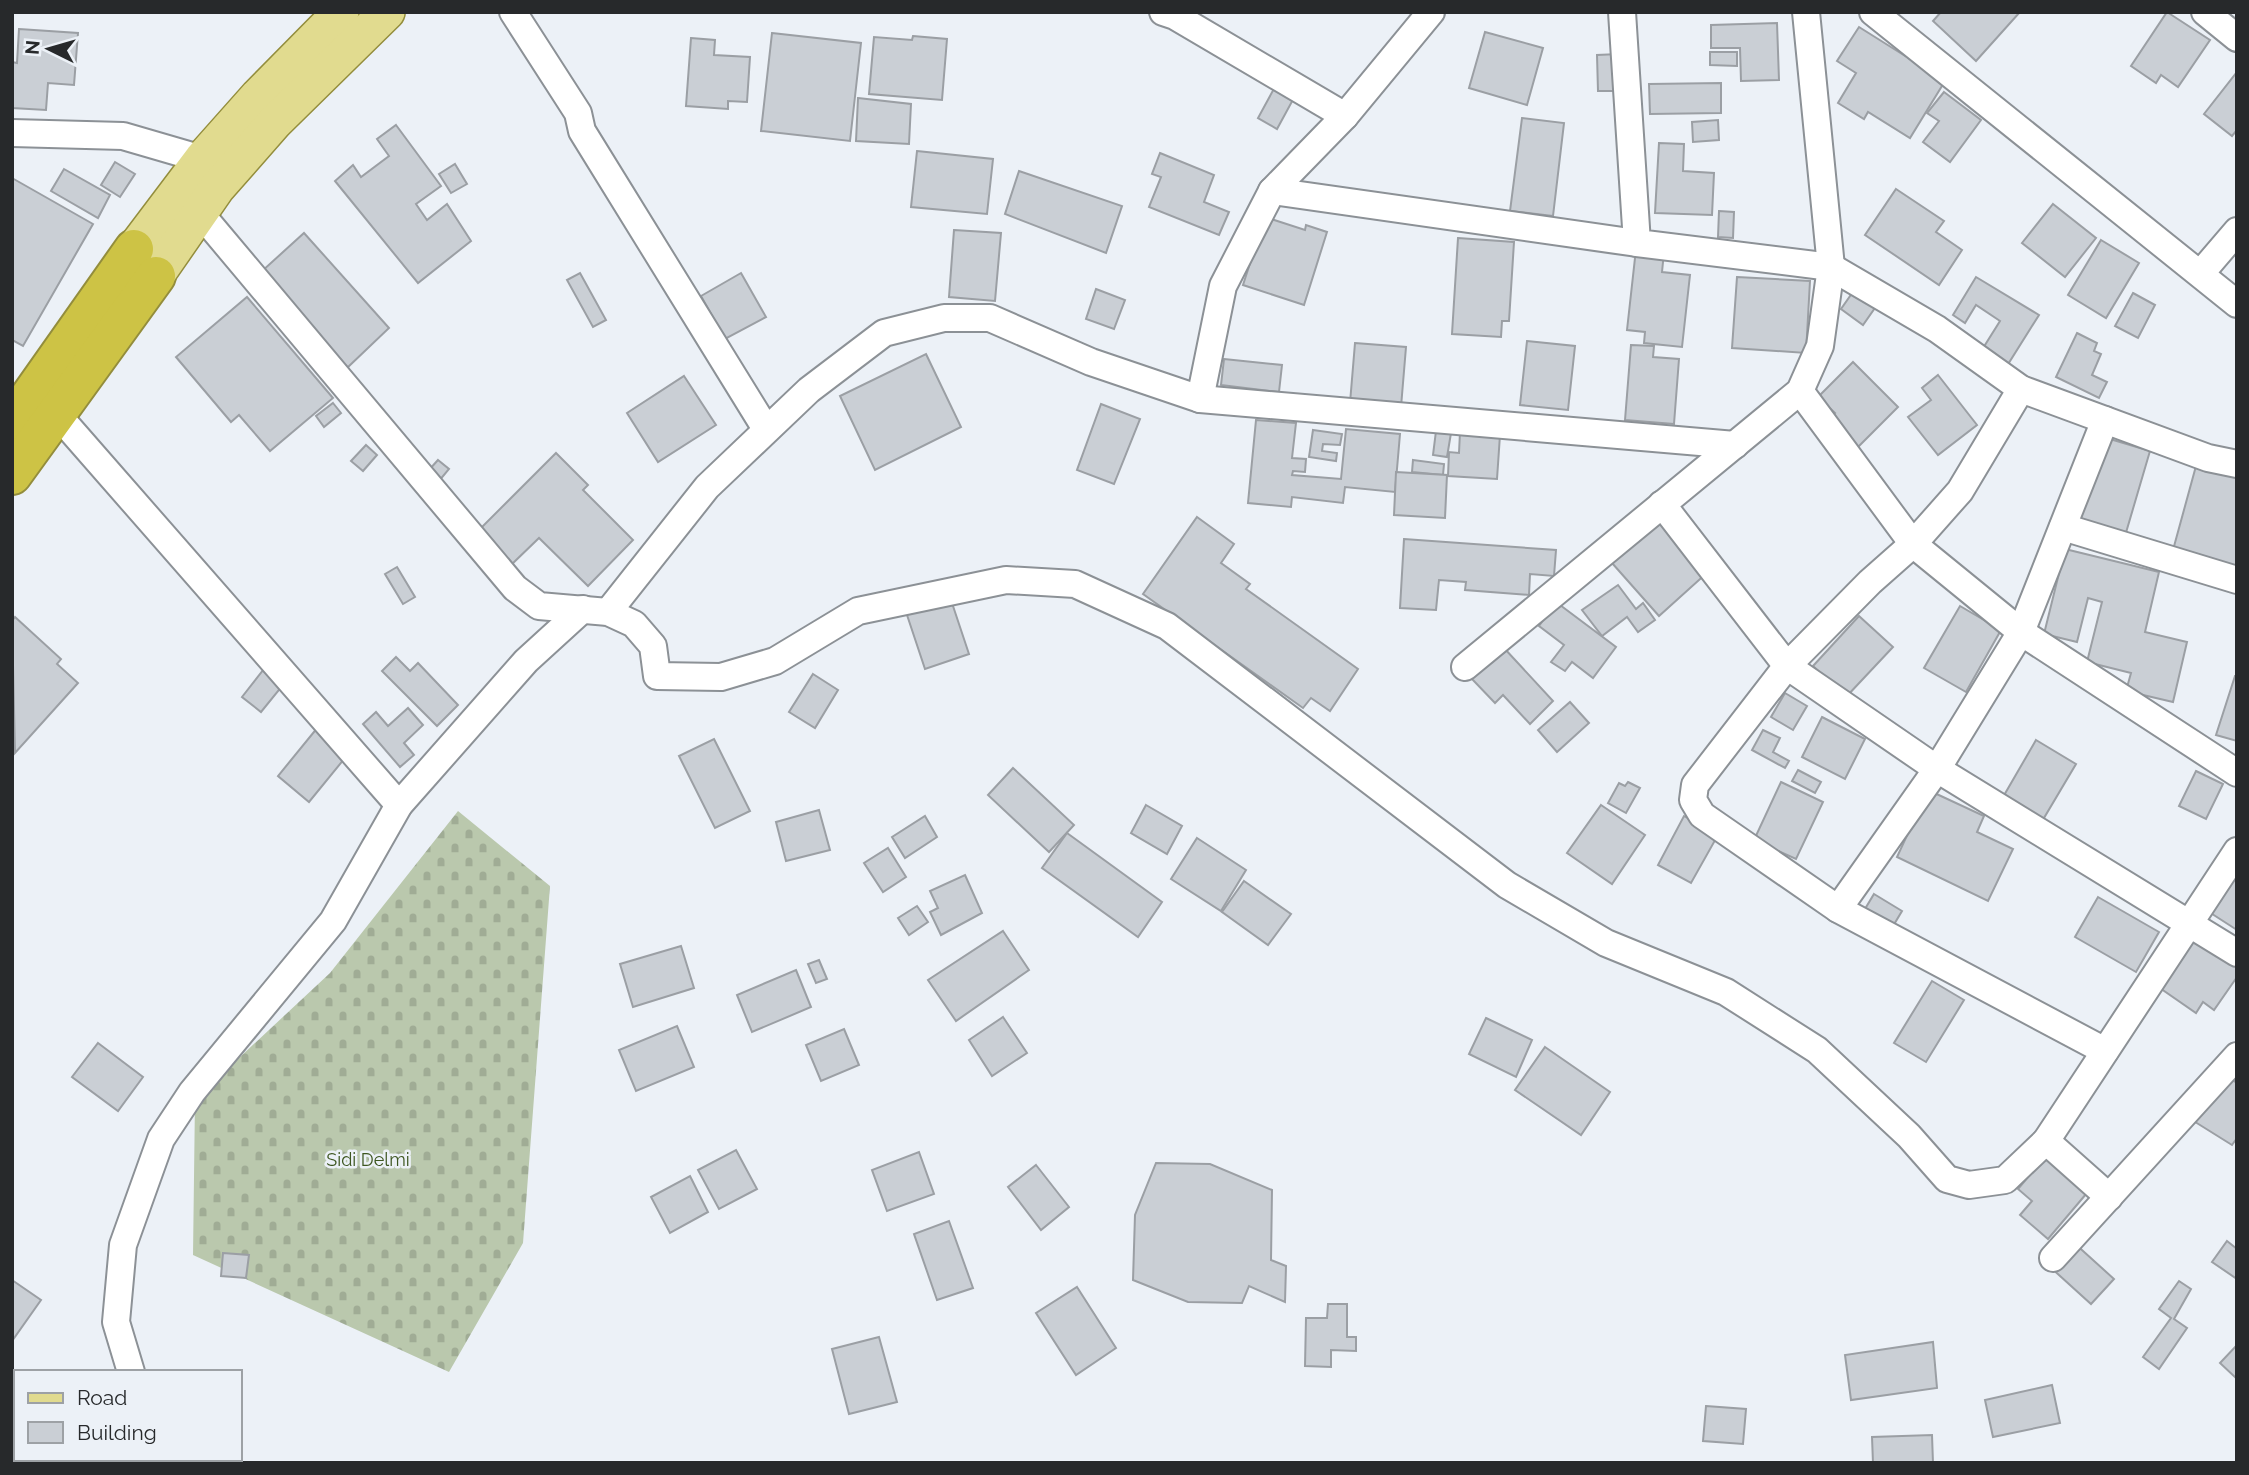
<svg xmlns="http://www.w3.org/2000/svg" width="2249" height="1475" font-family="Raleway,sans-serif">
<defs>
<pattern id="cemetery-stones" width="16" height="16" patternUnits="userSpaceOnUse" patternTransform="scale(1.75)"><rect width="16" height="16" fill="#bac8ad"/><path d="M2 7V4a2 2 0 0 1 4 0v3zM10 15v-3a2 2 0 0 1 4 0v3z" fill="#a0ac95"/></pattern>
</defs>
<rect width="100%" height="100%" fill="#ecf1f7"/>
<!-- cemetery -->
<path fill="url(#cemetery-stones)" d="M 458,811 L 550,886 L 523,1243 L 449,1372 L 193,1255 L 195,1099 L 330,973 Z"/>
<!-- building -->
<g fill="#cacfd5" stroke="#9b9fa4" stroke-width="2">
<path d="M 1941,12 L 2020,12 L 1976,61 L 1933,21 Z"/>
<path d="M 2167,12 L 2210,40 L 2178,87 L 2161,75 L 2156,83 L 2131,66 Z"/>
<path d="M 1777,23 L 1779,80 L 1741,81 L 1740,48 L 1711,48 L 1711,25 Z"/>
<path d="M 1859,27 L 1945,81 L 1910,138 L 1868,112 L 1864,119 L 1838,103 L 1856,73 L 1837,61 Z"/>
<path d="M 19,29 L 78,33 L 74,85 L 48,83 L 46,110 L 12,108 L 12,62 L 17,63 Z"/>
<path d="M 1485,32 L 1543,48 L 1527,105 L 1469,88 Z"/>
<path d="M 772,33 L 861,43 L 850,141 L 761,131 Z"/>
<path d="M 913,36 L 947,39 L 942,100 L 869,94 L 874,37 L 912,40 Z"/>
<path d="M 691,38 L 715,40 L 714,55 L 750,57 L 747,102 L 728,101 L 728,109 L 686,106 Z"/>
<path d="M 1710,52 L 1737,52 L 1737,66 L 1710,65 Z"/>
<path d="M 1619,54 L 1619,91 L 1598,91 L 1597,55 Z"/>
<path d="M 2237,72 L 2237,130 L 2232,136 L 2204,114 Z"/>
<path d="M 1721,83 L 1721,113 L 1650,114 L 1649,84 Z"/>
<path d="M 1276,85 L 1295,96 L 1277,129 L 1258,118 Z"/>
<path d="M 1944,92 L 1981,120 L 1950,162 L 1923,142 L 1939,121 L 1927,113 Z"/>
<path d="M 858,98 L 911,104 L 909,144 L 856,141 Z"/>
<path d="M 1522,118 L 1564,123 L 1553,216 L 1510,211 Z"/>
<path d="M 1718,120 L 1719,140 L 1693,142 L 1692,122 Z"/>
<path d="M 396,125 L 441,186 L 416,204 L 427,220 L 447,204 L 471,241 L 418,283 L 335,181 L 353,165 L 361,177 L 389,156 L 377,139 Z"/>
<path d="M 1659,143 L 1684,144 L 1683,171 L 1714,173 L 1712,215 L 1655,213 Z"/>
<path d="M 917,151 L 993,159 L 987,214 L 911,207 Z"/>
<path d="M 1160,153 L 1214,175 L 1204,202 L 1229,212 L 1219,235 L 1149,207 L 1161,177 L 1152,174 Z"/>
<path d="M 115,162 L 135,174 L 120,197 L 101,185 Z"/>
<path d="M 455,164 L 467,184 L 451,193 L 439,174 Z"/>
<path d="M 64,169 L 110,195 L 98,218 L 51,191 Z"/>
<path d="M 1019,171 L 1122,206 L 1106,253 L 1005,214 Z"/>
<path d="M 12,178 L 93,224 L 23,346 L 12,340 Z"/>
<path d="M 1896,189 L 1944,221 L 1936,232 L 1962,250 L 1939,285 L 1865,235 Z"/>
<path d="M 2053,204 L 2096,238 L 2065,277 L 2022,243 Z"/>
<path d="M 1719,211 L 1734,212 L 1733,238 L 1718,237 Z"/>
<path d="M 1265,217 L 1305,230 L 1306,225 L 1327,232 L 1304,305 L 1243,285 Z"/>
<path d="M 954,230 L 1001,233 L 995,301 L 949,297 Z"/>
<path d="M 304,233 L 389,328 L 347,368 L 261,272 Z"/>
<path d="M 1458,238 L 1514,242 L 1509,321 L 1502,321 L 1501,337 L 1452,334 Z"/>
<path d="M 2101,240 L 2139,263 L 2106,318 L 2068,295 Z"/>
<path d="M 1636,249 L 1664,252 L 1662,272 L 1690,275 L 1682,347 L 1644,343 L 1645,332 L 1627,330 Z"/>
<path d="M 580,273 L 606,320 L 593,327 L 567,280 Z"/>
<path d="M 741,273 L 766,317 L 725,339 L 701,296 Z"/>
<path d="M 1737,277 L 1810,281 L 1806,353 L 1732,348 Z"/>
<path d="M 1976,277 L 2039,315 L 2005,369 L 1980,353 L 2000,321 L 1976,305 L 1965,323 L 1953,315 Z"/>
<path d="M 1096,289 L 1125,300 L 1114,329 L 1086,319 Z"/>
<path d="M 1855,289 L 1877,305 L 1863,325 L 1841,309 Z"/>
<path d="M 2133,293 L 2155,305 L 2138,338 L 2115,326 Z"/>
<path d="M 247,297 L 333,398 L 270,451 L 239,415 L 231,422 L 176,357 Z"/>
<path d="M 2077,333 L 2097,343 L 2094,351 L 2101,354 L 2092,375 L 2107,382 L 2099,398 L 2056,377 Z"/>
<path d="M 1527,341 L 1575,346 L 1568,410 L 1520,405 Z"/>
<path d="M 1355,343 L 1406,347 L 1401,407 L 1350,403 Z"/>
<path d="M 1631,345 L 1654,346 L 1653,357 L 1679,359 L 1674,424 L 1625,420 Z"/>
<path d="M 926,354 L 961,427 L 875,470 L 840,396 Z"/>
<path d="M 1224,359 L 1282,365 L 1279,392 L 1221,385 Z"/>
<path d="M 1853,362 L 1898,407 L 1855,450 L 1826,422 L 1835,413 L 1818,397 Z"/>
<path d="M 1938,375 L 1977,425 L 1938,455 L 1908,417 L 1931,400 L 1922,388 Z"/>
<path d="M 684,376 L 716,425 L 658,462 L 627,413 Z"/>
<path d="M 333,403 L 341,413 L 324,427 L 316,416 Z"/>
<path d="M 1101,404 L 1140,419 L 1114,484 L 1077,470 Z"/>
<path d="M 1256,420 L 1296,423 L 1292,458 L 1306,459 L 1305,472 L 1293,471 L 1292,475 L 1341,479 L 1346,429 L 1400,434 L 1395,492 L 1345,487 L 1343,503 L 1292,497 L 1291,507 L 1248,503 Z"/>
<path d="M 1313,430 L 1342,434 L 1340,445 L 1323,444 L 1322,451 L 1337,453 L 1336,461 L 1309,457 Z"/>
<path d="M 1436,431 L 1451,433 L 1447,457 L 1433,455 Z"/>
<path d="M 1460,432 L 1500,435 L 1497,479 L 1448,476 L 1449,452 L 1459,453 Z"/>
<path d="M 2100,436 L 2150,451 L 2125,536 L 2075,521 Z"/>
<path d="M 366,445 L 377,455 L 363,471 L 351,461 Z"/>
<path d="M 556,453 L 588,485 L 583,490 L 633,540 L 588,586 L 539,538 L 511,565 L 477,532 Z"/>
<path d="M 438,460 L 449,469 L 439,481 L 428,471 Z"/>
<path d="M 1413,460 L 1444,464 L 1443,475 L 1412,472 Z"/>
<path d="M 2196,466 L 2237,477 L 2237,568 L 2173,550 Z"/>
<path d="M 1396,472 L 1447,475 L 1445,518 L 1394,515 Z"/>
<path d="M 1197,517 L 1234,544 L 1221,563 L 1250,584 L 1246,589 L 1358,669 L 1330,711 L 1311,698 L 1303,708 L 1143,594 Z"/>
<path d="M 1661,518 L 1709,571 L 1659,616 L 1612,563 Z"/>
<path d="M 1404,539 L 1556,550 L 1554,576 L 1530,574 L 1529,595 L 1465,590 L 1466,582 L 1439,580 L 1436,610 L 1400,608 Z"/>
<path d="M 2065,549 L 2159,572 L 2145,632 L 2187,642 L 2173,702 L 2126,691 L 2131,673 L 2087,662 L 2102,602 L 2088,598 L 2077,642 L 2044,634 Z"/>
<path d="M 397,567 L 415,597 L 403,604 L 385,574 Z"/>
<path d="M 1618,585 L 1636,609 L 1643,603 L 1655,620 L 1638,632 L 1627,617 L 1602,636 L 1582,610 Z"/>
<path d="M 950,597 L 969,654 L 925,669 L 906,612 Z"/>
<path d="M 1556,602 L 1616,647 L 1593,678 L 1572,662 L 1565,671 L 1551,662 L 1564,645 L 1539,626 Z"/>
<path d="M 1960,606 L 2001,630 L 1966,692 L 1924,668 Z"/>
<path d="M 1859,616 L 1893,647 L 1846,697 L 1813,666 Z"/>
<path d="M 15,617 L 61,659 L 57,664 L 78,683 L 15,753 L 12,621 Z"/>
<path d="M 1504,648 L 1553,701 L 1530,724 L 1503,695 L 1495,703 L 1472,679 Z"/>
<path d="M 396,657 L 410,671 L 418,663 L 458,705 L 437,726 L 382,671 Z"/>
<path d="M 264,669 L 283,685 L 261,712 L 242,697 Z"/>
<path d="M 813,674 L 838,690 L 815,728 L 789,712 Z"/>
<path d="M 2235,676 L 2237,676 L 2237,741 L 2216,735 Z"/>
<path d="M 1785,693 L 1807,706 L 1793,730 L 1771,717 Z"/>
<path d="M 1570,702 L 1589,723 L 1557,752 L 1538,730 Z"/>
<path d="M 408,708 L 423,725 L 404,743 L 414,755 L 400,767 L 363,724 L 376,712 L 388,726 Z"/>
<path d="M 1822,717 L 1865,739 L 1845,779 L 1802,757 Z"/>
<path d="M 318,727 L 349,753 L 309,802 L 278,776 Z"/>
<path d="M 1763,730 L 1780,738 L 1773,752 L 1789,761 L 1785,768 L 1752,750 Z"/>
<path d="M 714,739 L 750,811 L 715,828 L 679,756 Z"/>
<path d="M 2036,740 L 2076,764 L 2038,828 L 1999,804 Z"/>
<path d="M 1013,768 L 1074,825 L 1049,852 L 988,795 Z"/>
<path d="M 1798,770 L 1821,782 L 1815,793 L 1792,781 Z"/>
<path d="M 2196,771 L 2223,784 L 2206,819 L 2179,806 Z"/>
<path d="M 1628,782 L 1640,788 L 1626,813 L 1608,803 L 1619,783 L 1625,786 Z"/>
<path d="M 1781,782 L 1823,802 L 1796,859 L 1754,840 Z"/>
<path d="M 1928,790 L 1984,816 L 1977,832 L 2013,849 L 1988,901 L 1897,857 Z"/>
<path d="M 1146,805 L 1182,826 L 1167,854 L 1131,833 Z"/>
<path d="M 1601,805 L 1645,835 L 1612,884 L 1567,853 Z"/>
<path d="M 819,810 L 830,850 L 786,861 L 776,822 Z"/>
<path d="M 925,816 L 937,837 L 905,858 L 892,837 Z"/>
<path d="M 1684,816 L 1718,835 L 1691,883 L 1658,865 Z"/>
<path d="M 1067,833 L 1162,902 L 1138,937 L 1042,868 Z"/>
<path d="M 1197,838 L 1246,870 L 1221,911 L 1171,879 Z"/>
<path d="M 888,848 L 906,877 L 883,892 L 864,863 Z"/>
<path d="M 2237,861 L 2237,930 L 2206,910 Z"/>
<path d="M 965,875 L 982,913 L 941,935 L 930,912 L 938,908 L 930,891 Z"/>
<path d="M 1244,881 L 1291,914 L 1268,945 L 1222,912 Z"/>
<path d="M 1874,894 L 1902,911 L 1893,926 L 1865,909 Z"/>
<path d="M 2098,897 L 2159,932 L 2136,972 L 2075,937 Z"/>
<path d="M 917,906 L 928,922 L 909,935 L 898,918 Z"/>
<path d="M 1003,931 L 1029,970 L 956,1021 L 928,980 Z"/>
<path d="M 2195,932 L 2237,961 L 2237,977 L 2214,1010 L 2203,1002 L 2196,1013 L 2157,986 Z"/>
<path d="M 681,946 L 694,988 L 633,1007 L 620,964 Z"/>
<path d="M 819,960 L 827,979 L 816,983 L 808,964 Z"/>
<path d="M 796,970 L 811,1007 L 752,1032 L 737,995 Z"/>
<path d="M 1932,981 L 1964,1000 L 1926,1062 L 1894,1043 Z"/>
<path d="M 1003,1017 L 1027,1053 L 992,1076 L 969,1040 Z"/>
<path d="M 1486,1018 L 1532,1040 L 1516,1077 L 1469,1054 Z"/>
<path d="M 677,1026 L 694,1067 L 636,1091 L 619,1050 Z"/>
<path d="M 844,1029 L 859,1065 L 821,1081 L 806,1045 Z"/>
<path d="M 98,1043 L 143,1077 L 118,1111 L 72,1077 Z"/>
<path d="M 1545,1047 L 1610,1092 L 1581,1135 L 1515,1090 Z"/>
<path d="M 2221,1073 L 2237,1083 L 2237,1138 L 2232,1145 L 2192,1120 Z"/>
<path d="M 736,1150 L 757,1189 L 719,1209 L 698,1170 Z"/>
<path d="M 2050,1151 L 2092,1187 L 2048,1239 L 2020,1215 L 2032,1201 L 2018,1189 Z"/>
<path d="M 919,1152 L 934,1194 L 887,1211 L 872,1170 Z"/>
<path d="M 1156,1163 L 1210,1164 L 1272,1190 L 1271,1260 L 1286,1266 L 1285,1302 L 1249,1286 L 1242,1303 L 1188,1302 L 1133,1280 L 1135,1215 Z"/>
<path d="M 1036,1165 L 1069,1207 L 1041,1230 L 1008,1187 Z"/>
<path d="M 690,1176 L 708,1212 L 670,1233 L 651,1197 Z"/>
<path d="M 949,1221 L 973,1288 L 937,1300 L 914,1234 Z"/>
<path d="M 2072,1241 L 2114,1279 L 2091,1304 L 2049,1266 Z"/>
<path d="M 2227,1241 L 2237,1249 L 2237,1279 L 2212,1262 Z"/>
<path d="M 223,1253 L 249,1255 L 246,1278 L 221,1276 Z"/>
<path d="M 12,1280 L 41,1300 L 12,1341 Z"/>
<path d="M 2179,1281 L 2191,1289 L 2174,1319 L 2187,1328 L 2159,1369 L 2143,1357 L 2171,1318 L 2159,1309 Z"/>
<path d="M 1077,1287 L 1116,1348 L 1076,1375 L 1036,1313 Z"/>
<path d="M 1328,1304 L 1347,1304 L 1347,1337 L 1356,1337 L 1356,1351 L 1331,1350 L 1331,1367 L 1305,1366 L 1306,1318 L 1327,1318 Z"/>
<path d="M 879,1337 L 897,1402 L 849,1414 L 832,1349 Z"/>
<path d="M 1933,1342 L 1937,1388 L 1851,1400 L 1845,1355 Z"/>
<path d="M 2237,1345 L 2237,1379 L 2220,1363 Z"/>
<path d="M 2052,1385 L 2060,1423 L 1993,1437 L 1985,1400 Z"/>
<path d="M 1706,1406 L 1746,1409 L 1743,1444 L 1703,1441 Z"/>
<path d="M 1932,1435 L 1933,1463 L 1873,1463 L 1872,1437 Z"/>
</g>
<g fill="none" stroke-linecap="round" stroke-linejoin="round">
<defs>
<g id="minor">
<path d="M 513,12 L 578,113 L 582,131 L 766,429"/>
<path d="M 1163,12 L 1175,16 L 1345,116"/>
<path d="M 1622,12 L 1637,243 L 1831,267 L 1937,329 L 2021,389 L 2208,458 L 2237,464"/>
<path d="M 1873,12 L 2237,304"/>
<path d="M 2205,12 L 2237,38"/>
<path d="M 12,133 L 123,136 L 202,159"/>
<path d="M 1272,191 L 1637,243"/>
<path d="M 200,213 L 515,588 L 539,606 L 608,612 L 634,624 L 653,646 L 657,676 L 721,677 L 775,661 L 858,611 L 1006,580 L 1075,584 L 1167,626 L 1507,885 L 1606,943 L 1726,992 L 1817,1050 L 1909,1136 L 1947,1179 L 1969,1185 L 2005,1180 L 2046,1141 L 2237,851"/>
<path d="M 2201,273 L 2237,231"/>
<path d="M 2021,389 L 1960,491 L 1913,544 L 1870,582 L 1787,666 L 1695,785 L 1693,800 L 1702,815 L 1838,909 L 2105,1051"/>
<path d="M 1800,391 L 1913,544 L 2021,632 L 2237,773"/>
<path d="M 1200,399 L 1223,286 L 1272,191 L 1345,116 L 1431,12"/>
<path d="M 56,413 L 399,805"/>
<path d="M 1662,504 L 1787,666 L 1937,769 L 2237,953"/>
<path d="M 2063,527 L 2237,580"/>
<path d="M 608,612 L 707,487 L 809,390 L 884,333 L 944,318 L 990,318 L 1091,362 L 1200,399 L 1735,445"/>
<path d="M 1465,667 L 1800,391 L 1820,346 L 1831,267 L 1806,12"/>
<path d="M 1838,909 L 1937,769 L 2021,632 L 2105,420"/>
<path d="M 2046,1141 L 2109,1197"/>
<path d="M 2053,1258 L 2237,1056"/>
<path d="M 131,1372 L 116,1322 L 123,1245 L 161,1139 L 192,1092 L 333,921 L 399,805 L 526,661 L 583,609"/>
<path d="M 169,1459 L 171,1463"/>
</g>
<g id="major">
<path d="M 134,249 L 202,159 L 258,96 L 341,12"/>
<path d="M 156,276 L 217,188 L 275,122 L 387,12"/>
</g>
<g id="highway">
<path d="M 12,422 L 134,249"/>
<path d="M 12,475 L 156,276"/>
</g>
</defs>
<!-- minor casing -->
<use href="#minor" stroke="#8c9196" stroke-width="30"/>
<!-- major casing -->
<use href="#major" stroke="#938d3c" stroke-width="38"/>
<!-- highway casing -->
<use href="#highway" stroke="#938d3c" stroke-width="42"/>
<!-- minor -->
<use href="#minor" stroke="#fff" stroke-width="26"/>
<!-- major -->
<use href="#major" stroke="#e1db8f" stroke-width="35"/>
<!-- highway -->
<use href="#highway" stroke="#cdc345" stroke-width="38"/>
</g>
<g text-anchor="middle" dominant-baseline="central" stroke-width="5" stroke-linejoin="round" paint-order="stroke">
<!-- park labels -->
<g font-size="18" fill="#3d5620" stroke="#ecf1f7">
<text x="368" y="1159">Sidi Delmi</text>
</g>
</g>
<!-- border -->
<rect width="2249" height="1475" fill="none" stroke="#27292b" stroke-width="28"/>
<!-- legend -->
<rect x="14" y="1370" width="228" height="91" fill="#ecf1f7" stroke="#9da1a5" stroke-width="2"/>
<rect x="28" y="1393" width="35" height="10" fill="#e1db8f" stroke="#9da1a5" stroke-width="2"/>
<text x="77" y="1405" font-size="21" fill="#27292b">Road</text>
<rect x="28" y="1422" width="35" height="21" fill="#cacfd5" stroke="#9da1a5" stroke-width="2"/>
<text x="77" y="1440" font-size="21" fill="#27292b">Building</text>
<!-- north arrow -->
<g transform="translate(49 49) rotate(275)" stroke="#ecf1f7" stroke-width="5" paint-order="stroke">
<path d="M0-5L12 26L0 18L-12 26Z" fill="#27292b"/>
<text y="-10" font-size="19" font-weight="bold" text-anchor="middle" fill="#27292b">N</text>
</g>
</svg>
